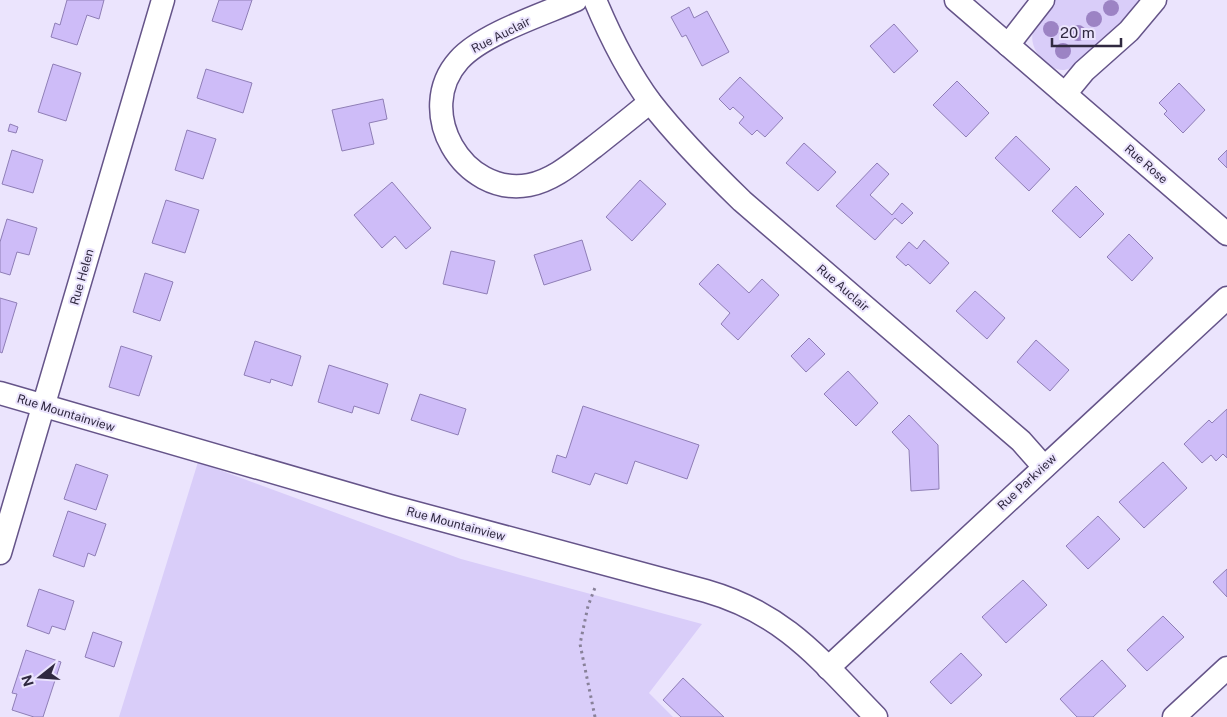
<svg xmlns="http://www.w3.org/2000/svg" width="1227" height="717" font-family="'Public Sans',sans-serif">
<rect width="100%" height="100%" fill="#ebe4fd"/>
<!-- green -->
<g fill="#d9cdf9">
<path d="M 1055,0 L 1142,0 L 1132,13 L 1078,63 C 1073,66 1070,69 1064,70 C 1048,71 1028,49 1033,32 C 1037,21 1048,10 1055,0 Z"/>
<path d="M 198,462 L 461,559 L 702,624 L 649,693 L 673,717 L 119,717 Z"/>
</g>
<!-- building -->
<g fill="#cebcf8" stroke="#8f7eb6">
<path d="M 67,0 L 104,0 L 99,19 L 87,15 L 77,45 L 51,37 L 55,23 L 60,25 Z"/>
<path d="M 219,0 L 252,0 L 242,30 L 212,21 Z"/>
<path d="M 689,7 L 694,18 L 707,11 L 729,52 L 702,66 L 686,35 L 682,37 L 671,17 Z"/>
<path d="M 894,24 L 918,51 L 894,73 L 870,46 Z"/>
<path d="M 53,64 L 81,73 L 66,121 L 38,112 Z"/>
<path d="M 206,69 L 252,83 L 243,113 L 197,98 Z"/>
<path d="M 740,77 L 783,118 L 765,137 L 757,130 L 752,135 L 739,123 L 744,117 L 733,107 L 730,110 L 719,99 Z"/>
<path d="M 957,81 L 989,113 L 966,137 L 933,105 Z"/>
<path d="M 1179,83 L 1205,110 L 1183,133 L 1164,114 L 1167,111 L 1159,103 Z"/>
<path d="M 383,99 L 387,119 L 369,123 L 374,144 L 342,151 L 332,110 Z"/>
<path d="M 10,124 L 18,127 L 16,133 L 8,131 Z"/>
<path d="M 187,130 L 216,139 L 203,179 L 175,170 Z"/>
<path d="M 1016,136 L 1050,169 L 1029,191 L 995,158 Z"/>
<path d="M 804,143 L 836,172 L 818,191 L 786,163 Z"/>
<path d="M 12,150 L 43,160 L 33,193 L 2,184 Z"/>
<path d="M 1227,150 L 1227,168 L 1218,159 Z"/>
<path d="M 877,163 L 889,174 L 870,195 L 892,215 L 902,203 L 913,213 L 902,224 L 895,218 L 875,240 L 836,206 Z"/>
<path d="M 640,180 L 666,204 L 632,241 L 606,217 Z"/>
<path d="M 392,182 L 431,228 L 406,249 L 395,236 L 382,248 L 354,215 Z"/>
<path d="M 1076,186 L 1104,214 L 1080,238 L 1052,211 Z"/>
<path d="M 166,200 L 199,210 L 185,253 L 152,243 Z"/>
<path d="M 7,219 L 37,228 L 29,255 L 17,252 L 10,275 L 0,272 L 0,242 Z"/>
<path d="M 1129,234 L 1153,258 L 1132,281 L 1107,257 Z"/>
<path d="M 582,240 L 591,270 L 544,285 L 534,255 Z"/>
<path d="M 924,240 L 949,263 L 930,284 L 908,264 L 906,266 L 896,257 L 909,242 L 917,249 Z"/>
<path d="M 451,251 L 495,261 L 487,294 L 443,284 Z"/>
<path d="M 718,264 L 749,293 L 762,279 L 779,295 L 738,340 L 721,324 L 730,313 L 699,284 Z"/>
<path d="M 145,273 L 173,282 L 160,321 L 133,312 Z"/>
<path d="M 975,291 L 1005,318 L 987,339 L 956,311 Z"/>
<path d="M 0,298 L 17,303 L 2,353 L 0,352 Z"/>
<path d="M 809,338 L 825,354 L 806,372 L 791,356 Z"/>
<path d="M 1036,340 L 1069,370 L 1050,391 L 1017,362 Z"/>
<path d="M 255,341 L 301,356 L 292,386 L 271,379 L 270,383 L 244,375 Z"/>
<path d="M 121,346 L 152,356 L 139,396 L 109,387 Z"/>
<path d="M 329,365 L 388,384 L 379,414 L 354,406 L 352,413 L 318,402 Z"/>
<path d="M 848,371 L 878,403 L 856,426 L 824,394 Z"/>
<path d="M 420,394 L 466,409 L 458,435 L 411,420 Z"/>
<path d="M 583,406 L 699,445 L 687,479 L 635,461 L 627,484 L 595,473 L 590,485 L 552,472 L 557,455 L 566,458 Z"/>
<path d="M 1227,409 L 1227,458 L 1223,454 L 1216,461 L 1211,455 L 1202,463 L 1184,444 L 1209,420 L 1212,423 Z"/>
<path d="M 909,415 L 938,445 L 939,489 L 911,491 L 909,450 L 892,432 Z"/>
<path d="M 1163,462 L 1187,488 L 1144,528 L 1119,502 Z"/>
<path d="M 76,464 L 108,475 L 96,510 L 64,499 Z"/>
<path d="M 68,511 L 106,524 L 95,556 L 88,553 L 84,567 L 53,556 Z"/>
<path d="M 1098,516 L 1120,539 L 1088,569 L 1066,546 Z"/>
<path d="M 1227,569 L 1227,597 L 1213,582 Z"/>
<path d="M 1023,580 L 1047,605 L 1006,643 L 982,617 Z"/>
<path d="M 39,589 L 74,601 L 65,630 L 52,626 L 49,634 L 27,626 Z"/>
<path d="M 1163,616 L 1184,637 L 1147,671 L 1127,650 Z"/>
<path d="M 93,632 L 122,642 L 114,667 L 85,657 Z"/>
<path d="M 26,650 L 61,662 L 43,717 L 34,717 L 12,710 L 17,694 L 12,693 Z"/>
<path d="M 961,653 L 982,675 L 951,704 L 930,682 Z"/>
<path d="M 1102,660 L 1126,686 L 1093,717 L 1077,717 L 1060,699 Z"/>
<path d="M 683,678 L 724,717 L 681,717 L 663,700 Z"/>
</g>
<g fill="none" stroke-linecap="round" stroke-linejoin="round">
<defs>
<g id="minor">
<path d="M 576,0 C 544,14 482,34 459,60 C 413,111 463,197 529,185 C 554,180 574,162 594,147 C 613,132 632,117 650,102"/>
<path d="M 595,0 C 610,36 628,72 651,103 C 679,139 710,170 742,201 L 1021,441 L 1044,467"/>
<path d="M 956,0 L 1227,234"/>
<path d="M 1008,45 L 1043,0"/>
<path d="M 1065,94 L 1084,71 L 1129,31 L 1155,0"/>
<path d="M 0,393 L 390,506 L 706,591 C 786,614 821,661 876,717"/>
<path d="M 0,553 L 163,0"/>
<path d="M 828,668 L 1227,298"/>
<path d="M 1174,717 L 1227,668"/>
</g>
</defs>
<!-- minor casing -->
<use href="#minor" stroke="#655489" stroke-width="25"/>
<!-- path -->
<path stroke="#888199" stroke-width="3" stroke-dasharray="2.5 4" stroke-linecap="butt" d="M 595,717 L 580,644 L 588,606 L 596,585"/>
<!-- minor -->
<use href="#minor" stroke="#fff" stroke-width="22"/>
</g>
<!-- trees -->
<g fill="#9c83c4">
<circle cx="1111" cy="8" r="8"/>
<circle cx="1094" cy="19" r="8"/>
<circle cx="1051" cy="29" r="8"/>
<circle cx="1078" cy="33" r="8"/>
<circle cx="1063" cy="51" r="8"/>
</g>
<g text-anchor="middle" dominant-baseline="central" stroke-width="4" stroke-linejoin="round" paint-order="stroke">
<!-- street labels -->
<g font-size="12" fill="#302940" stroke="#ebe4fd">
<text transform="translate(501 35) rotate(-27)">Rue Auclair</text>
<text transform="translate(1146 164) rotate(41)">Rue Rose</text>
<text transform="translate(82 277) rotate(-74)">Rue Helen</text>
<text transform="translate(843 288) rotate(41)">Rue Auclair</text>
<text transform="translate(66 413) rotate(17)">Rue Mountainview</text>
<text transform="translate(1027 482) rotate(-43)">Rue Parkview</text>
<text transform="translate(456 524) rotate(15)">Rue Mountainview</text>
</g>
</g>
<!-- north arrow -->
<g transform="translate(40 677) rotate(253)" stroke="#ebe4fd" stroke-width="4" paint-order="stroke">
<path d="M0-4L9 19L0 12L-9 19Z" fill="#302940"/>
<text y="-8" font-size="14" font-weight="bold" text-anchor="middle" fill="#302940">N</text>
</g>
<!-- scale -->
<path d="M1052 38v8h69v-8" fill="none" stroke="#302940" stroke-width="2.5"/>
<text x="1060" y="38" font-size="15" fill="#302940" stroke="#ebe4fd" stroke-width="4" paint-order="stroke">20 m</text>
</svg>
